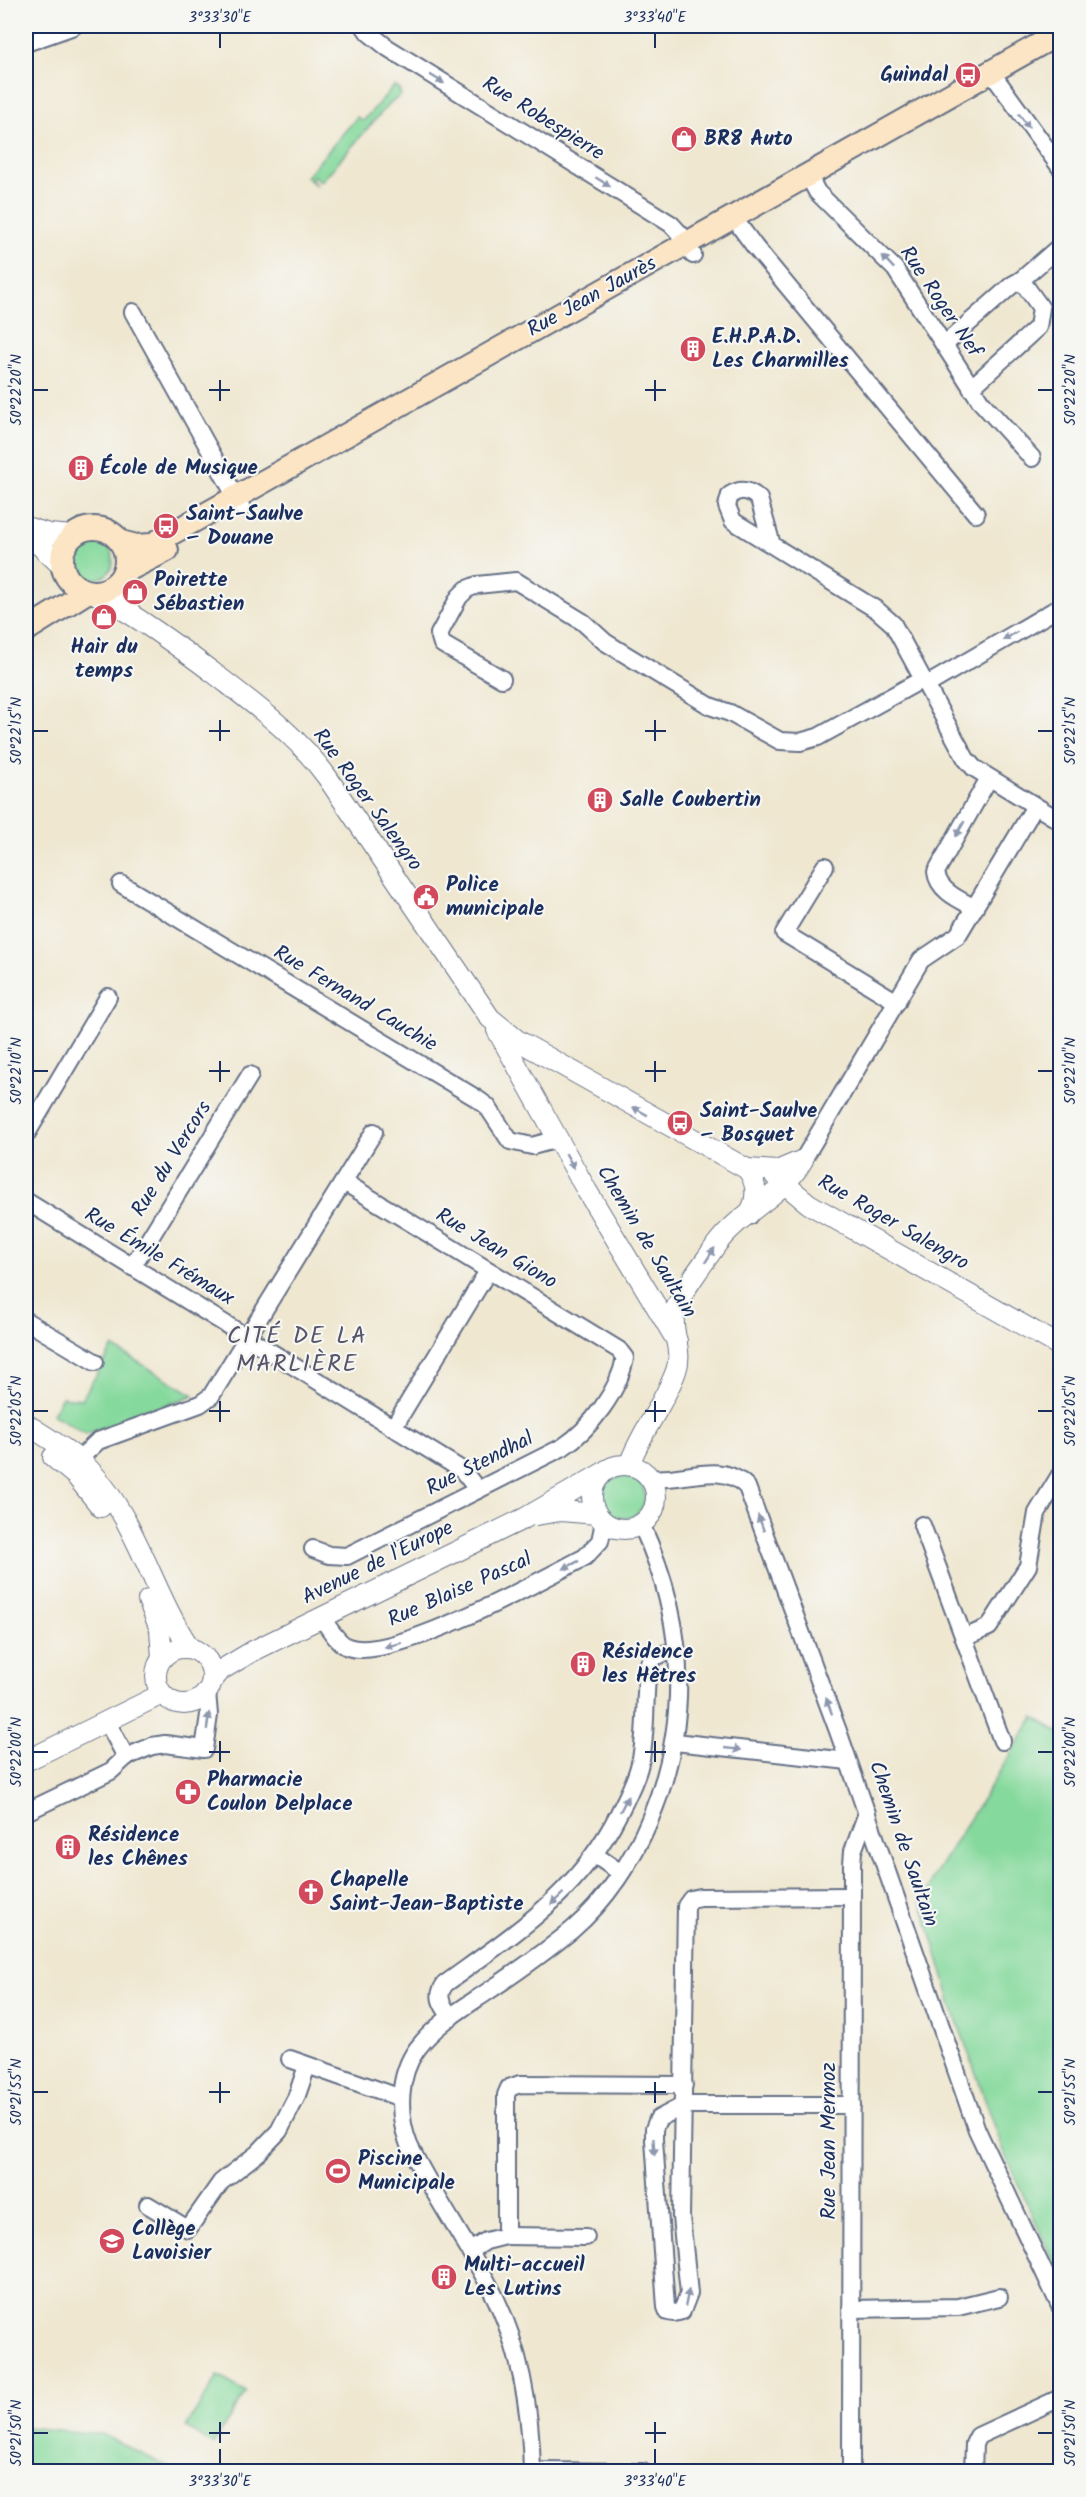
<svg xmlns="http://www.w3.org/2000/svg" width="1086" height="2497" font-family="Kalam,sans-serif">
<rect width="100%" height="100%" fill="#f6f6f2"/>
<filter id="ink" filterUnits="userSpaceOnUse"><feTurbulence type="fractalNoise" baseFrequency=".0167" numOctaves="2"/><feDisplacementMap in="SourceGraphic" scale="12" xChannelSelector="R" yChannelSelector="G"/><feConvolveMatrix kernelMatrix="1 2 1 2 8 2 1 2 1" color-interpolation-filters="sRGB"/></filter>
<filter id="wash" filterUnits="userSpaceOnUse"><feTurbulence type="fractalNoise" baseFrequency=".008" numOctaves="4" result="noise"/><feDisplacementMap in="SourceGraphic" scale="24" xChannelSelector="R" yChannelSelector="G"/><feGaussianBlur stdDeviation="1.35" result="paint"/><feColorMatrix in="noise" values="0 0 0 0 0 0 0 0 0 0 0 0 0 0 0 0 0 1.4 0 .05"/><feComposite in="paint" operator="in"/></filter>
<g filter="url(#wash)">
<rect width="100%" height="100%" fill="#efe7d0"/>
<!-- green -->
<g fill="#85d99c" stroke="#50847d" stroke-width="1.5">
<path d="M 394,86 L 399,89 L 401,95 L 388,105 L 321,182 L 314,176 L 311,180 L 317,186 L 306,177 L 357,117 L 363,121 Z"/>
<circle cx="94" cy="560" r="19"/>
<path d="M 113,1347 L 194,1395 L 86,1434 L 52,1414 L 62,1397 L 82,1399 Z"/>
<circle cx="624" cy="1497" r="21"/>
<path d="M 1034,1717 L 1060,1733 L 1060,2276 L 1005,2155 L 955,2015 L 922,1903 L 937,1871 Z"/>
<path d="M 218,2376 L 246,2392 L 213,2444 L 186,2427 Z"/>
<path d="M 26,2427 L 102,2434 L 176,2471 L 26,2471 Z"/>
</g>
</g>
<g filter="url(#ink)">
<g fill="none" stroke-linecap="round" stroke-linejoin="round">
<defs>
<g id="minor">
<path d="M 364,26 L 369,33 L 388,48 L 671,224 L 682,236 L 693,255"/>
<path d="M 26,43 L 74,26"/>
<path d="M 991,72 L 1060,167"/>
<path d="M 808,175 L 817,192 L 895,269 L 981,402 L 1032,458"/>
<path d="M 741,228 L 755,247 L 976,514"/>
<path d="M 133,312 L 242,508"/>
<path d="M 944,345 L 1012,285 L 1021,280"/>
<path d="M 971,388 L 1038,327 L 1041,308 L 1021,280 L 1060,246"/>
<path d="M 772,545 L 759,499 C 750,490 741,488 730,495 L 727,506 L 733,521 L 877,610 L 893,624 L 966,759 L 974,768 L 1060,821"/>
<path d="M 502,679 L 442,644 L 439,634 L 459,597 L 467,589 L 477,585 L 516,581 L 583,622 L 605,642 L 710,706 L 730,713 L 780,741 L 800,742 L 818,737 L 923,679"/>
<path d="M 927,685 L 1060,607"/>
<path d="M 825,866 L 784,933 L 897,1002"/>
<path d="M 121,884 L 476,1098 L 487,1106 L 510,1141 L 532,1146 L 558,1139"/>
<path d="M 975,908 C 960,900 938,891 936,872 L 989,778"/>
<path d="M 26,1135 L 108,997"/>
<path d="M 803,1160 L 921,960 L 958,935 L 1035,806"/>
<path d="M 26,1201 L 462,1470 L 478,1490"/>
<path d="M 132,1267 L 250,1075"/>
<path d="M 26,1321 L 95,1362"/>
<path d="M 393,1428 L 488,1271"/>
<path d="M 69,1469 L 98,1441 L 200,1404 L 211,1396 L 374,1132"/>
<path d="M 650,1478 C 681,1483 721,1459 747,1487 L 838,1731 L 977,2130 L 1060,2306"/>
<path d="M 922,1525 L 1002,1741"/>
<path d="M 313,1549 L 329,1555 L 347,1556 L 563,1447 C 590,1429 619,1391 625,1358 L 619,1350 L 344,1182"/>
<path d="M 321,1617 C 328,1626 337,1643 348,1647 C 391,1663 542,1580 585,1557 L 600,1541 L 604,1522"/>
<path d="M 964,1638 L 989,1627 L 1028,1566 L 1037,1513 L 1060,1475"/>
<path d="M 107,1722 L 126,1757"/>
<path d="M 675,1742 L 848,1761"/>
<path d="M 26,1812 L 111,1771 L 126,1757 L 152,1746 L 165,1744 L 204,1749 L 209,1715 L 207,1692"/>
<path d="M 595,1855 L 621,1873"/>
<path d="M 451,2017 C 443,2006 435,1997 445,1984 C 515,1933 579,1893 619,1813 C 627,1797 636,1781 640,1763 C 648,1730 643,1696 649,1663 L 656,1656 L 677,1650"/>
<path d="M 290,2059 L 401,2098"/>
<path d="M 852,2105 L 684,2105 L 658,2119 L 654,2129 L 654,2140 L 666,2307 L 668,2312 L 674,2313 L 682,2311 L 689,2293 L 681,2217 L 686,1906 L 691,1899 L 700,1897 L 852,1896"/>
<path d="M 148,2205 L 188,2229 L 221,2182 L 258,2153 L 279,2131 L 296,2098 L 307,2066"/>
<path d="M 506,2236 L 586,2237"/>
<path d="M 470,2251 L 486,2241 L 506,2236 L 506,2095 L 509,2088 L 520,2084 L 684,2085"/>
<path d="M 851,2309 L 958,2307 L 999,2297"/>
<path d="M 532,2471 L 643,2472"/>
<path d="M 532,2472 C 531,2413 521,2351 495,2297 C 469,2245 434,2197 409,2145 C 397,2115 398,2075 417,2049 C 435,2025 460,2010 484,1994 C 514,1974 544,1953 572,1930 C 606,1901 633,1860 650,1819 C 692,1719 686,1621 641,1524"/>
<path d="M 851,2472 L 852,1864 L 853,1851 L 867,1813"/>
<path d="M 973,2472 L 974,2444 L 978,2436 L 1060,2398"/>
</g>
<g id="tertiary">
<path d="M 26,527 L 49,534 L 73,536"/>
<path d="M 26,533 L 63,567"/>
<path d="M 120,580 L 121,600 L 131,613"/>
<path d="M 92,592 C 136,615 175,644 215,674 C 255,705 297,735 327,777 L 490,1018 L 517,1040 L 747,1169 L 777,1171 L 803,1160"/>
<path d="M 497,1030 L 587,1191 L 677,1341"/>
<path d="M 747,1169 C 758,1183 758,1201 748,1215"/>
<path d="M 775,1176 L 809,1204 L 1060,1346"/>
<path d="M 26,1424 C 48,1438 70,1451 89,1469 C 137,1519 152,1592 190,1648"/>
<path d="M 53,1457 L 76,1476 L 101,1507"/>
<circle cx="624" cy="1497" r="32"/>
<path d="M 629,1465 C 641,1432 664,1404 676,1371 C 683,1352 672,1335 674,1316 C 676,1297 705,1262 716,1245 C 740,1212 780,1198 801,1163"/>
<path d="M 536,1515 L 561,1511 L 597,1514"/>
<path d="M 148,1600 L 160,1629 L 162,1658"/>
<circle cx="184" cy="1676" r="28"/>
<path d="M 212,1681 L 221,1670 L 253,1651 L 525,1518 L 601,1474"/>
<path d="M 26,1761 L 162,1694"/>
</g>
<g id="secondary">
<circle cx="94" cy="560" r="32"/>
<path d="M 121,542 L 136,546 L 151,545 L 1060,33"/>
<path d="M 124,572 L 167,550"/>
<path d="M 26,630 L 87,592"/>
</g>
</defs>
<!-- minor casing -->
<use href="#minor" stroke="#656f86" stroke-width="20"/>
<!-- tertiary casing -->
<use href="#tertiary" stroke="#656f86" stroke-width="22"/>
<!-- secondary casing -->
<use href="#secondary" stroke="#656f86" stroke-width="26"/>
<!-- minor -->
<use href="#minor" stroke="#fff" stroke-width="16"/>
<!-- tertiary -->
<use href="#tertiary" stroke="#fff" stroke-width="20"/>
<!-- secondary -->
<use href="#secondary" stroke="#fce5c4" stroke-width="22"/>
</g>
<!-- one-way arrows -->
<defs><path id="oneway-solid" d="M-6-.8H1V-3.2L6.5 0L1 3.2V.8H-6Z" transform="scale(1.5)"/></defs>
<g fill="#8d97ae">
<use href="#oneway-solid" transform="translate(437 79) rotate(32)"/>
<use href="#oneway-solid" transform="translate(1024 121) rotate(54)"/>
<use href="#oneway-solid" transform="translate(603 182) rotate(32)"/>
<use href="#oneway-solid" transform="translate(888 262) rotate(-133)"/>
<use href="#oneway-solid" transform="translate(1010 636) rotate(150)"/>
<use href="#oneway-solid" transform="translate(960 829) rotate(120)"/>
<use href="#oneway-solid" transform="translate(640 1111) rotate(-151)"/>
<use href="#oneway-solid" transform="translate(570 1161) rotate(60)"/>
<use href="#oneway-solid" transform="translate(710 1255) rotate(-57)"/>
<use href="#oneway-solid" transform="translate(761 1523) rotate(-110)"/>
<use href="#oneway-solid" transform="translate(571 1565) rotate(153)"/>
<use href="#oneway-solid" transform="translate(393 1645) rotate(166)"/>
<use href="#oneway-solid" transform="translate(829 1706) rotate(-110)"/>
<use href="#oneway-solid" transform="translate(208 1721) rotate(-82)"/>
<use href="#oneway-solid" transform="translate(733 1749) rotate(6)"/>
<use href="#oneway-solid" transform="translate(624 1804) rotate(-63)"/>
<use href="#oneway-solid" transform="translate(557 1899) rotate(136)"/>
<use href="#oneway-solid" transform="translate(654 2147) rotate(86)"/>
<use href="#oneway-solid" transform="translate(687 2298) rotate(-78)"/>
</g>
</g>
<!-- ticks -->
<path fill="none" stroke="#1b2f5e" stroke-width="2" d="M 220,33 L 220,48M 655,33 L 655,48M 220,380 L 220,401M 655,380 L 655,401M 33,390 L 48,390M 209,390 L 230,390M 645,390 L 666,390M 1038,390 L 1053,390M 220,720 L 220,741M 655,720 L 655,741M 33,731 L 48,731M 209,731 L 230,731M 645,731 L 666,731M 1038,731 L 1053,731M 220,1061 L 220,1082M 655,1061 L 655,1082M 33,1071 L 48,1071M 209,1071 L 230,1071M 645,1071 L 666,1071M 1038,1071 L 1053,1071M 220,1401 L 220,1422M 655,1401 L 655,1422M 33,1411 L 48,1411M 209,1411 L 230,1411M 645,1411 L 666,1411M 1038,1411 L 1053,1411M 220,1741 L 220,1762M 655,1741 L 655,1762M 33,1752 L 48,1752M 209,1752 L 230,1752M 645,1752 L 666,1752M 1038,1752 L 1053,1752M 220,2082 L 220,2103M 655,2082 L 655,2103M 33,2092 L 48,2092M 209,2092 L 230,2092M 645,2092 L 666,2092M 1038,2092 L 1053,2092M 220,2422 L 220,2443M 655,2422 L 655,2443M 33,2433 L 48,2433M 209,2433 L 230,2433M 645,2433 L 666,2433M 1038,2433 L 1053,2433M 220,2449 L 220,2464M 655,2449 L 655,2464"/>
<!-- icons -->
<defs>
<symbol id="bus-disc" viewBox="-11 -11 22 22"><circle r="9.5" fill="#d1495b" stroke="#f6f6f2"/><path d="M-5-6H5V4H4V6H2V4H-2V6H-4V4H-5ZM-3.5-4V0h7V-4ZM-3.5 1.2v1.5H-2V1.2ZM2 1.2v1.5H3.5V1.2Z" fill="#fff"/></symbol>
<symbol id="shop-disc" viewBox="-11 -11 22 22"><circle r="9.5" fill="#d1495b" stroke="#f6f6f2"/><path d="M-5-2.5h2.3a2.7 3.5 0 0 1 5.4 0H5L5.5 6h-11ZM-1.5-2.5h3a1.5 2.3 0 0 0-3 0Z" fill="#fff"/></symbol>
<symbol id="building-disc" viewBox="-11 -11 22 22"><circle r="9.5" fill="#d1495b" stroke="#f6f6f2"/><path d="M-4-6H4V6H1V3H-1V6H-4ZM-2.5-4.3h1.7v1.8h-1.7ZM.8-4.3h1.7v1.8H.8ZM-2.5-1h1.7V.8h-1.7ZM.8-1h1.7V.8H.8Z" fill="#fff"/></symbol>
<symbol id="civic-disc" viewBox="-11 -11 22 22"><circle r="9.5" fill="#d1495b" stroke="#f6f6f2"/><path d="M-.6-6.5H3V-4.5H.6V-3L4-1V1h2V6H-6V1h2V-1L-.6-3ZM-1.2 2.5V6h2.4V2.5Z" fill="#fff"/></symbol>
<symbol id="pharmacy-disc" viewBox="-11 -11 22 22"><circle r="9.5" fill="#d1495b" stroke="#f6f6f2"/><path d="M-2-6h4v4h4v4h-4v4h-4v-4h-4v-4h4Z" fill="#fff"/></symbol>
<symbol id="church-disc" viewBox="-11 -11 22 22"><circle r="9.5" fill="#d1495b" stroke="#f6f6f2"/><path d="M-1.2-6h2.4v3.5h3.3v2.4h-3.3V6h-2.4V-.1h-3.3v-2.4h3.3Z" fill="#fff"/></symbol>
<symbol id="stadium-disc" viewBox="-11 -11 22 22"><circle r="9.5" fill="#d1495b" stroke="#f6f6f2"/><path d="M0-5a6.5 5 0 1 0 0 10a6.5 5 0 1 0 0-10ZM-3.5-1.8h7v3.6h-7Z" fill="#fff"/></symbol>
<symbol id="school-disc" viewBox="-11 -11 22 22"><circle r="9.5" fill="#d1495b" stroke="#f6f6f2"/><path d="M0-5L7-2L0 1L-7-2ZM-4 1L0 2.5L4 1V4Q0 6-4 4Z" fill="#fff"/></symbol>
</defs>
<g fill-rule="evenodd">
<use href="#bus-disc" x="953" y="60" width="30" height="30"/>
<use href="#shop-disc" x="669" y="124" width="30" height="30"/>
<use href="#building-disc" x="678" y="334" width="30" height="30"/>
<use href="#building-disc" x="66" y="453" width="30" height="30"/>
<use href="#bus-disc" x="151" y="511" width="30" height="30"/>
<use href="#shop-disc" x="120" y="577" width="30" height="30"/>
<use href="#shop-disc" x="89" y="602" width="30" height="30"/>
<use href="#building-disc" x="585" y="785" width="30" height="30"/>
<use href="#civic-disc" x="411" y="882" width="30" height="30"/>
<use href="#bus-disc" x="665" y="1108" width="30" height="30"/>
<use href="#building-disc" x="568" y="1649" width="30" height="30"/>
<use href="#pharmacy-disc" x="173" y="1777" width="30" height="30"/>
<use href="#building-disc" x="53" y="1832" width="30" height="30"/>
<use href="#church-disc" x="296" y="1877" width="30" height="30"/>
<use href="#stadium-disc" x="323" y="2156" width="30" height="30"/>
<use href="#school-disc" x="97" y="2226" width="30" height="30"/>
<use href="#building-disc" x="429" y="2262" width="30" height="30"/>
</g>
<g text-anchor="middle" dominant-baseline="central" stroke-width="4.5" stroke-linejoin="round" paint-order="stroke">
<!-- poi labels -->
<g font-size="21" font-weight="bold" fill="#1b2f5e" stroke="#f6f6f2" text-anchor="start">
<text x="948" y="75" text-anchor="end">Guindal</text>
<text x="704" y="139">BR8 Auto</text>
<text x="712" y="337">E.H.P.A.D.<tspan x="712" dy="24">Les Charmilles</tspan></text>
<text x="100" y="468">École de Musique</text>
<text x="186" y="514">Saint-Saulve<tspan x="186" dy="24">– Douane</tspan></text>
<text x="154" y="580">Poirette<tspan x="154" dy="24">Sébastien</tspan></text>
<text x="104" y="647" text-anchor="middle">Hair du<tspan x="104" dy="24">temps</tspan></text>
<text x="620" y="800">Salle Coubertin</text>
<text x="446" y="885">Police<tspan x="446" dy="24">municipale</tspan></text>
<text x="700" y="1111">Saint-Saulve<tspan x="700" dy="24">– Bosquet</tspan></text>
<text x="602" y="1652">Résidence<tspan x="602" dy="24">les Hêtres</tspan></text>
<text x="207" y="1780">Pharmacie<tspan x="207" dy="24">Coulon Delplace</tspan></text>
<text x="88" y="1835">Résidence<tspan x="88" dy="24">les Chênes</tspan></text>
<text x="330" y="1880">Chapelle<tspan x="330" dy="24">Saint-Jean-Baptiste</tspan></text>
<text x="358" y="2159">Piscine<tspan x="358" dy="24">Municipale</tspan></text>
<text x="132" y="2229">Collège<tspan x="132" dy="24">Lavoisier</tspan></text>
<text x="464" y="2265">Multi-accueil<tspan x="464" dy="24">Les Lutins</tspan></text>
</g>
<!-- street labels -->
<g font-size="21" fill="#1b2f5e" stroke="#f6f6f2">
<text transform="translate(543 119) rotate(32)">Rue Robespierre</text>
<text transform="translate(592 297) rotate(-29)">Rue Jean Jaurès</text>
<text transform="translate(940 302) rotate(56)">Rue Roger Nef</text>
<text transform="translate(367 800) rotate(54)">Rue Roger Salengro</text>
<text transform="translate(355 999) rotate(31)">Rue Fernand Cauchie</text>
<text transform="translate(172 1159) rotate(-58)">Rue du Vercors</text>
<text transform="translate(893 1223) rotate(30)">Rue Roger Salengro</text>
<text transform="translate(646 1242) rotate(59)">Chemin de Saultain</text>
<text transform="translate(496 1249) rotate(31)">Rue Jean Giono</text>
<text transform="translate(159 1257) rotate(31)">Rue Émile Frémaux</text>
<text transform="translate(480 1464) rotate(-27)">Rue Stendhal</text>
<text transform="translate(378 1563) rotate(-26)">Avenue de l'Europe</text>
<text transform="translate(460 1590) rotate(-24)">Rue Blaise Pascal</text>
<text transform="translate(903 1844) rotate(71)">Chemin de Saultain</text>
<text transform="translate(829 2141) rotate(-90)">Rue Jean Mermoz</text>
</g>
<!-- quarter labels -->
<g font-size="24" letter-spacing="1.5" fill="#57556a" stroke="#f6f6f2">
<text x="297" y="1336">CITÉ DE LA<tspan x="297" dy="28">MARLIÈRE</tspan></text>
</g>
</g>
<!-- margin -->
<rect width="1086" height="2497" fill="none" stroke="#f6f6f2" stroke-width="66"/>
<rect x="33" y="33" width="1020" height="2431" fill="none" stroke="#1b2f5e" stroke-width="2"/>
<g font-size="15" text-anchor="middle" fill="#1b2f5e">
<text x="220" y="22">3°33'30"E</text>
<text x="655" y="22">3°33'40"E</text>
<text transform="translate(16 390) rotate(-90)" y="5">50°22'20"N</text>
<text transform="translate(1070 390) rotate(-90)" y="5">50°22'20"N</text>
<text transform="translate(16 731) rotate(-90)" y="5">50°22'15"N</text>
<text transform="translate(1070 731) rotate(-90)" y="5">50°22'15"N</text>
<text transform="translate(16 1071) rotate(-90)" y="5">50°22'10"N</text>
<text transform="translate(1070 1071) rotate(-90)" y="5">50°22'10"N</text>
<text transform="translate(16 1411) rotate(-90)" y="5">50°22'05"N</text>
<text transform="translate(1070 1411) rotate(-90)" y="5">50°22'05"N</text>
<text transform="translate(16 1752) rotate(-90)" y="5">50°22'00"N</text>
<text transform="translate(1070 1752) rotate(-90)" y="5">50°22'00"N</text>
<text transform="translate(16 2092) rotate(-90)" y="5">50°21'55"N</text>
<text transform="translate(1070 2092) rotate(-90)" y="5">50°21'55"N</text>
<text transform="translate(16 2433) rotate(-90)" y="5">50°21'50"N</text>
<text transform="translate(1070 2433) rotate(-90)" y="5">50°21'50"N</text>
<text x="220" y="2486">3°33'30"E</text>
<text x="655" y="2486">3°33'40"E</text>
</g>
</svg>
